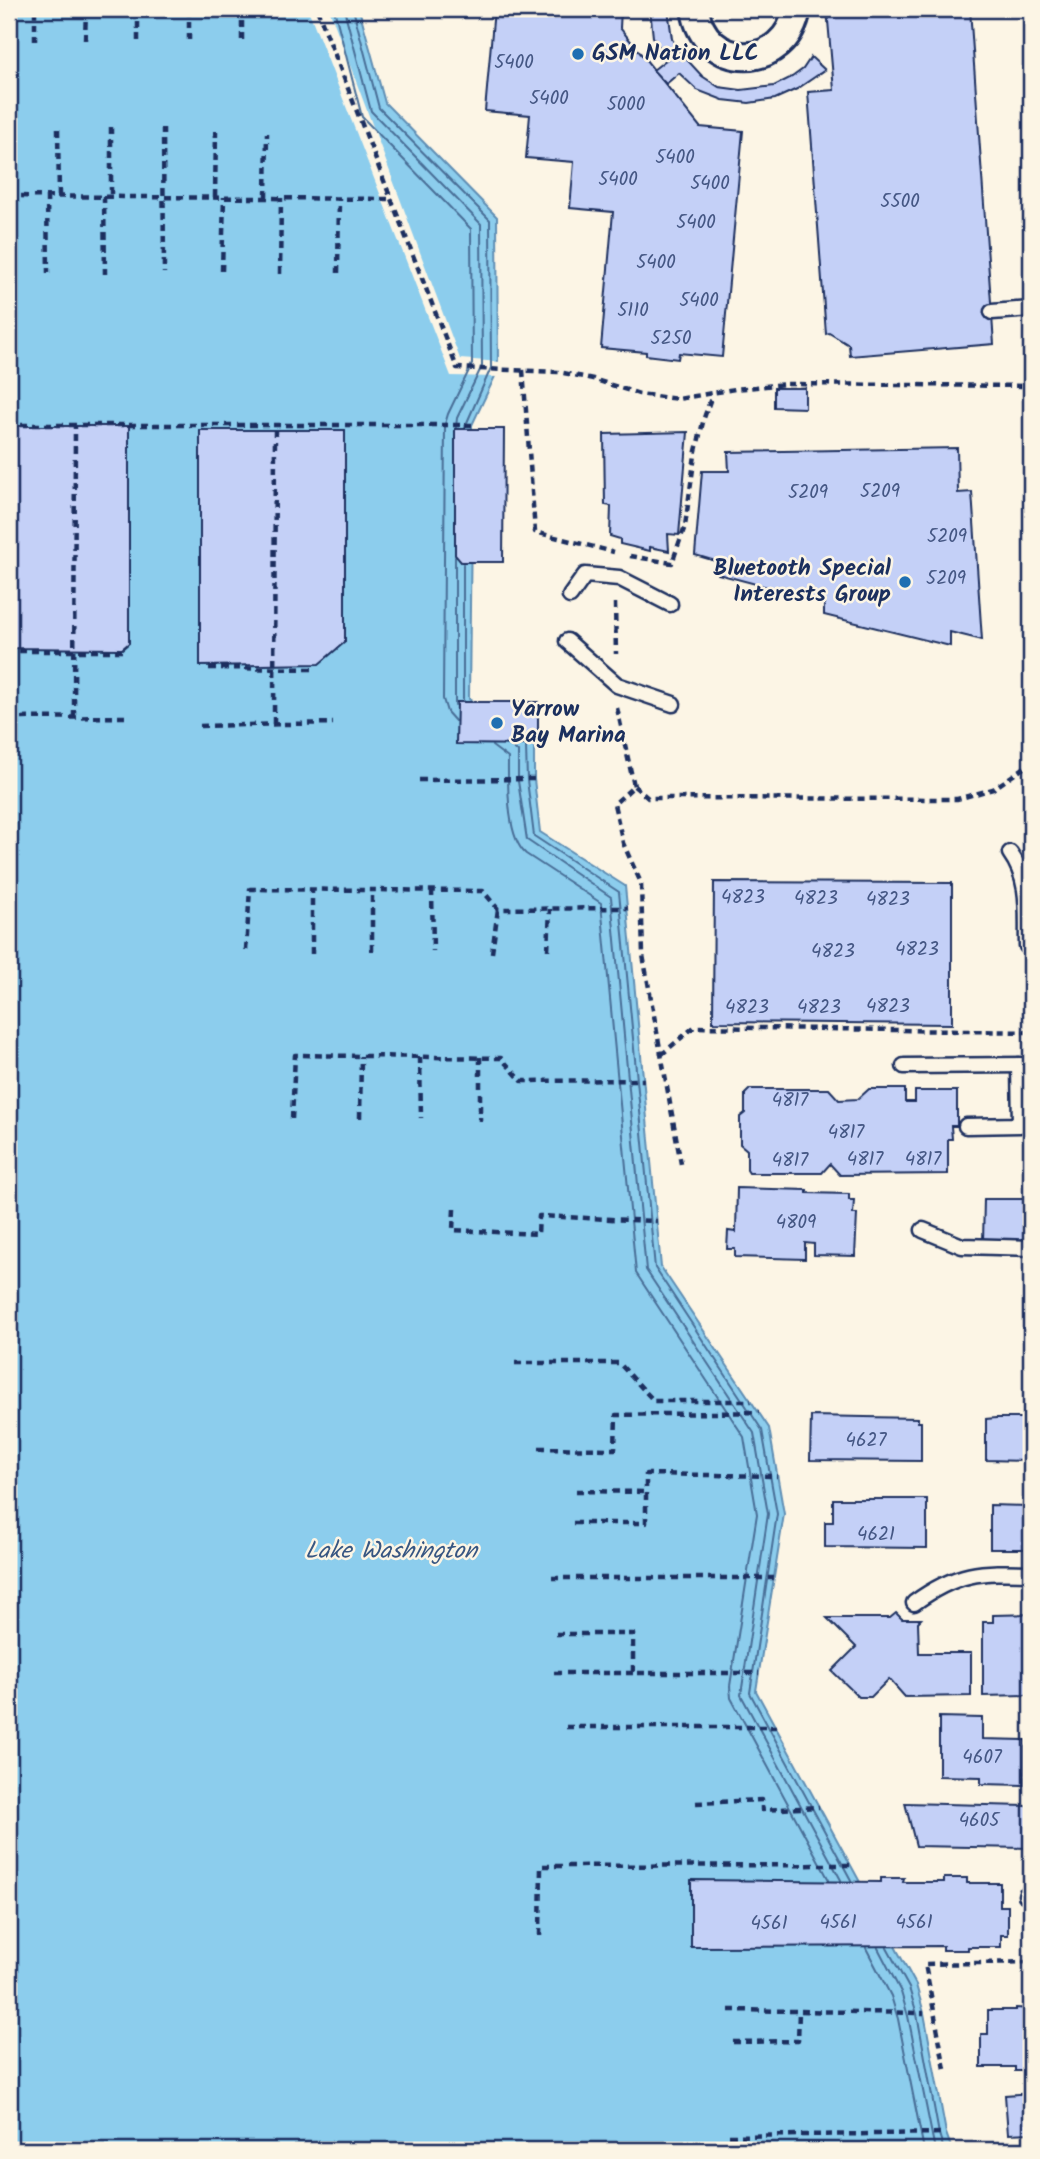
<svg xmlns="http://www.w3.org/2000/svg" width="1040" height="2159" font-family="Kalam,sans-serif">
<rect width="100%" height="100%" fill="#fcf5e5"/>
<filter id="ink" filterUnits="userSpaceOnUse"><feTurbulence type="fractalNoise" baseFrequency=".0143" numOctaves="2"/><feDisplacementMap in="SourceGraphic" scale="14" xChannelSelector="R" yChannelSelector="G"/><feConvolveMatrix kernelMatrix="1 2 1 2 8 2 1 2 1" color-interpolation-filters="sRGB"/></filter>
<g filter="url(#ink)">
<!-- water -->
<path fill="#8ccded" stroke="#5f8eb4" stroke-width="2" d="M 9,9 L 359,9 L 385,103 L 497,217 L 498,370 L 472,425 L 469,699 L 534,743 L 534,779 L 540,832 L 625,886 L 661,1267 L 769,1428 L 784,1514 L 756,1691 L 916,1985 L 924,2013 L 946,2133 L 952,2150 L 9,2150 Z"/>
<!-- pier -->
<path fill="#fcf5e5" d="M 308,9 L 329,9 L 460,359 L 501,362 L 499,377 L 451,376 Z"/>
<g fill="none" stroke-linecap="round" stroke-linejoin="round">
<!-- shore -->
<g stroke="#486e97" stroke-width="2">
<path d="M 334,9 L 362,117 L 471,229 L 472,364 L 448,414 L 445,424 L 443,699 L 447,712 L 455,721"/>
<path d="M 344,9 L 371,111 L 481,224 L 482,366 L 457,418 L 456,427"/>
<path d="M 353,9 L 379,108 L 490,220 L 491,368 L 465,427"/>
<path d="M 455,557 L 455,705"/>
<path d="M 463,700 L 463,564"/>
<path d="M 492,746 L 508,758 C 508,783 506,837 526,854 L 601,903 L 636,1273 L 744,1437 L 757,1514 L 730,1686 L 731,1698 L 829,1880"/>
<path d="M 511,746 L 518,752 L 518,781 L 527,840 L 611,897 L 646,1270 L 754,1433 L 768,1514 L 741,1695 L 841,1880"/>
<path d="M 526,747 L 527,780 L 534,836 L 619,892 L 655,1268 L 762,1430 L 777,1514 L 750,1693 L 851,1880"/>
<path d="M 866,1948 L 891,1996 L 898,2019 L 924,2150"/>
<path d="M 878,1948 L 901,1992 L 908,2016 L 935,2150"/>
<path d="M 887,1948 L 909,1988 L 917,2014 L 939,2134 L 944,2150"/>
</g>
</g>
<!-- building -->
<g fill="#c4d0f7" stroke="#1b2f5e" stroke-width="2">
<path d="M 494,9 L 621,9 L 620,28 L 700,127 L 743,131 L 722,357 L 679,353 L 678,359 L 646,355 L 646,352 L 601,348 L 613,212 L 570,208 L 574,162 L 526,158 L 530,115 L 485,111 Z"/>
<path d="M 650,9 L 668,9 L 672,39 L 678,50 L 702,76 L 719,87 L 741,90 L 774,86 L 792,77 L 803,69 L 811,57 L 825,70 L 797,89 L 775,99 L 749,103 L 723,100 L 697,90 L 679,73 L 666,84 L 653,70 L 667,59 L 653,37 Z"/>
<path d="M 827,9 L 970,9 L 994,344 L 850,356 L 849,345 L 829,333 L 826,334 L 808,92 L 834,90 Z"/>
<path d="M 774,388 L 805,388 L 805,408 L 774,407 Z"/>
<path d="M 13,426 L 129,426 L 129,643 L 122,649 L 10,648 Z"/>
<path d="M 455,429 L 504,429 L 503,562 L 461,562 L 455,555 Z"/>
<path d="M 200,430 L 345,430 L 345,642 L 319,664 L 200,666 Z"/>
<path d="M 688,432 L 679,535 L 668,534 L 669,551 L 650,547 L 650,551 L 620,544 L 620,539 L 610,536 L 611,506 L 605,505 L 604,434 Z"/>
<path d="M 957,448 L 958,493 L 972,492 L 982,640 L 950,632 L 950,646 L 824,615 L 824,602 L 718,574 L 719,562 L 695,555 L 702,471 L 729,471 L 728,452 Z"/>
<path d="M 457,702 L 538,702 L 538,745 L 456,744 Z"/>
<path d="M 714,882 L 952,883 L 952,1024 L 713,1022 Z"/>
<path d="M 750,1089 L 829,1089 L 839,1100 L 858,1099 L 869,1089 L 905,1089 L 905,1102 L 915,1102 L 915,1091 L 957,1091 L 957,1126 L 951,1126 L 952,1139 L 948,1139 L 948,1174 L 840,1175 L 830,1164 L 822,1173 L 749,1173 L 747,1170 L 747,1150 L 740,1144 L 740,1117 L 745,1113 L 745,1094 Z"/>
<path d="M 737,1188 L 807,1190 L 807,1193 L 849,1194 L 849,1200 L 854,1200 L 853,1214 L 857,1214 L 855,1256 L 814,1255 L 814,1244 L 805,1243 L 805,1259 L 735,1257 L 735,1249 L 727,1249 L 728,1231 L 736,1232 Z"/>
<path d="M 984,1199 L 1031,1199 L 1031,1243 L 983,1242 Z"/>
<path d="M 811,1416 L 918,1418 L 918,1422 L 921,1422 L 921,1461 L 810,1460 Z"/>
<path d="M 996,1418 L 1031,1418 L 1031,1461 L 986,1460 L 986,1419 Z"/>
<path d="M 833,1499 L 927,1499 L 927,1548 L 825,1547 L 825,1522 L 833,1522 Z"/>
<path d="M 990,1505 L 1031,1506 L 1031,1549 L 990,1549 Z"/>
<path d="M 896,1613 L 902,1619 L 921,1619 L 918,1622 L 919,1653 L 971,1653 L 971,1696 L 905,1697 L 889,1679 L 871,1697 L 859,1697 L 832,1671 L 856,1647 L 827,1618 L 890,1618 Z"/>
<path d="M 1031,1614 L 1031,1695 L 983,1696 L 983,1622 L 993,1622 L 993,1615 Z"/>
<path d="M 939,1717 L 982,1718 L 982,1739 L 1025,1740 L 1024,1785 L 981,1784 L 981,1777 L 939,1776 Z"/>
<path d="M 905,1803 L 1031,1806 L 1031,1848 L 916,1846 Z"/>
<path d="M 881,1878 L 904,1878 L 903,1882 L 944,1882 L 944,1878 L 967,1878 L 967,1883 L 1000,1883 L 1000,1906 L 1008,1906 L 1008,1935 L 1001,1935 L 1001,1947 L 968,1947 L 968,1950 L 943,1950 L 943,1946 L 691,1947 L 691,1880 L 881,1882 Z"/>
<path d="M 1016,2008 L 1031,2009 L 1030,2071 L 1015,2071 L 1015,2067 L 981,2067 L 981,2034 L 988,2034 L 988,2010 L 1016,2010 Z"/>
<path d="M 1031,2093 L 1031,2133 L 1008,2134 L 1005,2095 Z"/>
</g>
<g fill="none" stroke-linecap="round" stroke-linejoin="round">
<defs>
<g id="lane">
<path d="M 992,312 L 1031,309"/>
<path d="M 570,596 L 585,575 L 619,578 L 670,604"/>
<path d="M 567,641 L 617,685 L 673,704"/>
<path d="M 1010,853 C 1031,882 1026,912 1027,946 L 1031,946"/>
<path d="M 904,1066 L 1031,1065"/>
<path d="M 966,1126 L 1020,1125 L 1019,1065"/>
<path d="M 923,1230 L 962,1246 L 1031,1248"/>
<path d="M 914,1603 C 957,1572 980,1571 1031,1573"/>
<path d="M 1026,1895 L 1031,1895"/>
</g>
<path id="street" d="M 695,9 C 704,72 786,72 797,9"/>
</defs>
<!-- lane casing -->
<use href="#lane" stroke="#1b2f5e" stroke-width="19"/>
<!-- street casing -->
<use href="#street" stroke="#1b2f5e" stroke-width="32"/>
<!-- path -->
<g stroke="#1b2f5e" stroke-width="4.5" stroke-dasharray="7 5" stroke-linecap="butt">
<path d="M 189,9 L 189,40"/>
<path d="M 242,9 L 242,40"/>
<path d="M 317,9 L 457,368 L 559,372 L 593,379 L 639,394 L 678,399 L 735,389 L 786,384 L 1031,386"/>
<path d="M 85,40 L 86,9"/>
<path d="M 35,41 L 35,9"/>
<path d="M 138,41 L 138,9"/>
<path d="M 111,127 L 111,196"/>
<path d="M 163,128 L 164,273"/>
<path d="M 58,129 L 59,196"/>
<path d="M 9,196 L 391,199"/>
<path d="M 47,196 L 48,273"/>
<path d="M 104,196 L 105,274"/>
<path d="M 215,197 L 216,131"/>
<path d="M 266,197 L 267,133"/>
<path d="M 222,271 L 224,197"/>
<path d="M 338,273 L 339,198"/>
<path d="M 280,274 L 281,198"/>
<path d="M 523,370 L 535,532 L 614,552"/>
<path d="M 9,425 L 472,425"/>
<path d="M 630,556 L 672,563 L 685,526 L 695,455 L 704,418 L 712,395"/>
<path d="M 615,603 L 616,654"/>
<path d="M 19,651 L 122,651"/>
<path d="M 209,668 L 314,669"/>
<path d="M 617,708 L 634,786 L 614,804 L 623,843 L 641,883 L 643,955 L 681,1164"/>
<path d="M 74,717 L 75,426"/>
<path d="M 10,718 L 128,717"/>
<path d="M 274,724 L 275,426"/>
<path d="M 200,726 L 333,723"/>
<path d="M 419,780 L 534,779"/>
<path d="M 634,786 L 648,798 L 957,799 L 993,789 L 1031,763"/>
<path d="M 432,890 L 433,951"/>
<path d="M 246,950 L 250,889 L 483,891 L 498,909 L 628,908"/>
<path d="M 548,950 L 550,909"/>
<path d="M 372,951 L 372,890"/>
<path d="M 492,953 L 498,909"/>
<path d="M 312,954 L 312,889"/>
<path d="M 661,1055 L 694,1027 L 1031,1032"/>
<path d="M 420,1057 L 421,1118"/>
<path d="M 480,1057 L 480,1121"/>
<path d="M 360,1118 L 361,1056"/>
<path d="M 292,1119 L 295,1055 L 501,1058 L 522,1081 L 644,1080"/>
<path d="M 454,1209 L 453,1230 L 538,1234 L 539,1216 L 657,1221"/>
<path d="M 515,1363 L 619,1363 L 654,1401 L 751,1401"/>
<path d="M 539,1448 L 615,1449 L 616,1415 L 759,1412"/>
<path d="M 576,1491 L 646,1492"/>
<path d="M 573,1523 L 646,1523 L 646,1474 L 777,1476"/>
<path d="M 552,1578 L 774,1578"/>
<path d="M 556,1634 L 633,1634 L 633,1673"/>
<path d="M 554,1673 L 759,1673"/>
<path d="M 566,1727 L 776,1727"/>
<path d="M 696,1803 L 762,1800 L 762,1810 L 819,1807"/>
<path d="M 540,1936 L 541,1866 L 851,1865"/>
<path d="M 729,2010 L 924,2013"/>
<path d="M 733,2042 L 798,2041 L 799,2011"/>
<path d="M 945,2069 L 925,1964 L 1031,1962"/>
<path d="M 729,2136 L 946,2133"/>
</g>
<!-- lane -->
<use href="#lane" stroke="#fcf5e5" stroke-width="14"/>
<!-- street -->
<use href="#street" stroke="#fcf5e5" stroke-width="26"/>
</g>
</g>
<!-- markers -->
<g fill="#1f6fb2" stroke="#fcf5e5" stroke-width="2.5">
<circle cx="578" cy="54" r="7"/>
<circle cx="905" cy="582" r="7"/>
<circle cx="497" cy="723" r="7"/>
</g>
<g text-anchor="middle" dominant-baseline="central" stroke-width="5" stroke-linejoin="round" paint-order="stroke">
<!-- number labels -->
<g font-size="19" fill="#455784">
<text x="514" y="63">5400</text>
<text x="549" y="99">5400</text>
<text x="626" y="105">5000</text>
<text x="675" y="158">5400</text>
<text x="618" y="180">5400</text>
<text x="710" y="184">5400</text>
<text x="900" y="202">5500</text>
<text x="696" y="223">5400</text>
<text x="656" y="263">5400</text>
<text x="699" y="301">5400</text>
<text x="633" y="311">5110</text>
<text x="671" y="339">5250</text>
<text x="880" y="492">5209</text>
<text x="808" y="493">5209</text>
<text x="947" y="537">5209</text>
<text x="946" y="579">5209</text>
<text x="743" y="898">4823</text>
<text x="816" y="899">4823</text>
<text x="888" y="900">4823</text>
<text x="917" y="950">4823</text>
<text x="833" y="952">4823</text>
<text x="888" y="1007">4823</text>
<text x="747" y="1008">4823</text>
<text x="819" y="1008">4823</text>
<text x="790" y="1101">4817</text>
<text x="846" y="1133">4817</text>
<text x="865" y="1160">4817</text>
<text x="923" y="1160">4817</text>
<text x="790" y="1161">4817</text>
<text x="796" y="1223">4809</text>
<text x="866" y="1441">4627</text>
<text x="876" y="1535">4621</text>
<text x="982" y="1758">4607</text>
<text x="979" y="1821">4605</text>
<text x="838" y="1923">4561</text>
<text x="914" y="1923">4561</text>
<text x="769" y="1924">4561</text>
</g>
<!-- poi labels -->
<g font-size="23" font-weight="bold" fill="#1b2f5e" stroke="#fcf5e5" text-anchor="start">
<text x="592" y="54">GSM Nation LLC</text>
<text x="891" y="569" text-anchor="end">Bluetooth Special<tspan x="891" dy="26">Interests Group</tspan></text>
<text x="511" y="710">Yarrow<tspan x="511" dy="26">Bay Marina</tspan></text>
</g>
<!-- water labels -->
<g font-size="24" font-style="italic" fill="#375682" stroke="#fcf5e5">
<text x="391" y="1551">Lake Washington</text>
</g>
</g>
<!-- margin -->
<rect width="1040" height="2159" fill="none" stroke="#fcf5e5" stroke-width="35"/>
<rect x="18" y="18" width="1005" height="2124" fill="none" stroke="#1b2f5e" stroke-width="2.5" filter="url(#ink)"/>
</svg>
